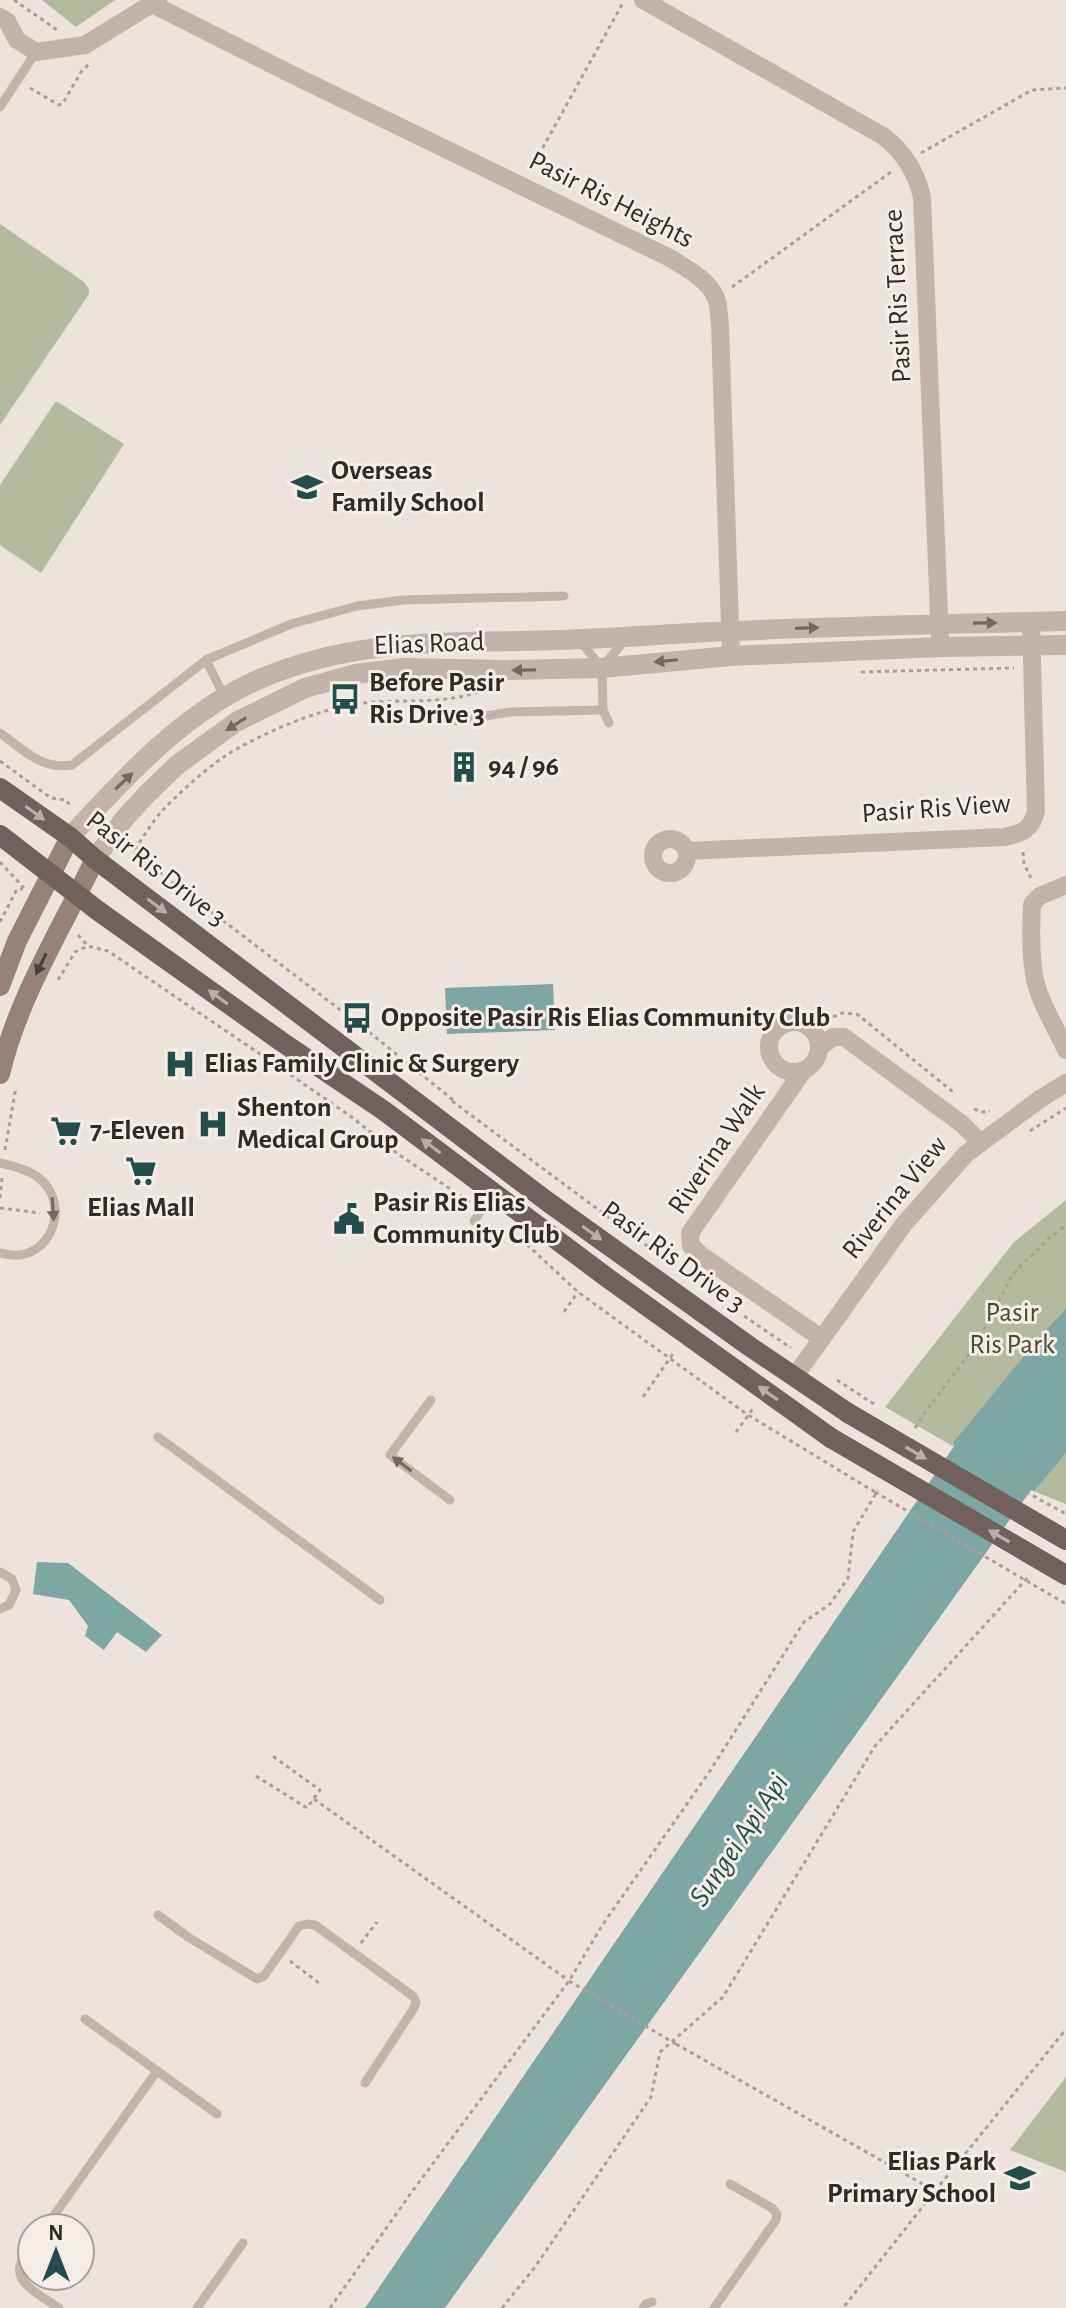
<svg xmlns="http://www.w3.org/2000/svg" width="1066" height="2308" font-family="'Alegreya Sans',sans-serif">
<rect width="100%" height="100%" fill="#ede3db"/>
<!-- green -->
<g fill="#b3ba9d">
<path d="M 42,0 L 115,0 L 76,27 Z"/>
<path d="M 0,224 L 84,282 L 89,289 L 89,294 L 0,425 Z"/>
<path d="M 56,401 L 124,444 L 41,573 L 0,545 L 0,485 Z"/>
<path d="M 1066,1200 L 1066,1346 L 956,1448 L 885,1407 L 1014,1242 Z"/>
<path d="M 1066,1435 L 1066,1504 L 1028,1489 Z"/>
<path d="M 1066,2077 L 1066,2172 L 1010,2150 Z"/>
</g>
<!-- water -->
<g fill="#7ea6a5">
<path d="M 553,984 L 555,1030 L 447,1034 L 445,988 Z"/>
<path d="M 1066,1309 L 1066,1453 L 1034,1491 L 1031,1490 L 445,2308 L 365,2308 L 955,1445 L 953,1443 L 1043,1333 Z"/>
<path d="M 37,1562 L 68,1563 L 162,1635 L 146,1652 L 117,1632 L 104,1650 L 85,1636 L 88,1626 L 69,1600 L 33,1594 Z"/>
</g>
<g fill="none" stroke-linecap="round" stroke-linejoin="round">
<!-- path -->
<g stroke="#af9d93" stroke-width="3" stroke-dasharray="4 4" stroke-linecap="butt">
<path d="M 14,0 L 57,30"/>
<path d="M 30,88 L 59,105 L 63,103 L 81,72 L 89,64"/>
<path d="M 921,153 L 1032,90 L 1066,88"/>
<path d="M 531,169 L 624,1"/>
<path d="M 732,287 L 891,172"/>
<path d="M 861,672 L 1014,668"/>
<path d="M 0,761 L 51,798 L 66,800 L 72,808"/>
<path d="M 1023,852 L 1024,864 L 1031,878"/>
<path d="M 0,862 L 24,888"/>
<path d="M 0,922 L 17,889 L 23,889"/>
<path d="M 78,935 L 88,946 L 108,951 L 285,1071 L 353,1118 L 398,1154 L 470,1202"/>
<path d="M 58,980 L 75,952 L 88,946"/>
<path d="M 833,1017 L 842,1013 L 857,1014 L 953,1092"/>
<path d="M 453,1100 L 364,1028 L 133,852 C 142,839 151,824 161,812 C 177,795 201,773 221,759 C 252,737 318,709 356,704 C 395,698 446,706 483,690"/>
<path d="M 452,1101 L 654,1251"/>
<path d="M 974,1109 L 983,1112 L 990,1111"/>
<path d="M 1030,1131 L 1066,1108"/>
<path d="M 5,1150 L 16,1087"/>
<path d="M 0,1198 L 2,1178"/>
<path d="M 0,1208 L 40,1213"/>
<path d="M 521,1239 L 578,1292 L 748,1415 L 875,1492"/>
<path d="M 564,1312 L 578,1292"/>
<path d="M 744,1316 L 791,1348"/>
<path d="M 837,1380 L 877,1406"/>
<path d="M 643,1397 L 675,1351"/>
<path d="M 915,1428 L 926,1411 L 975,1346 L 1013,1274 L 1048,1239 L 1066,1225"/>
<path d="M 736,1432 L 754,1407"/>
<path d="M 1019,1488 L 1066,1514"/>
<path d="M 256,1776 L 307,1808 L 320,1790 L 271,1755"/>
<path d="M 314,1799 L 568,1980"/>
<path d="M 361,1943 L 377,1922"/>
<path d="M 290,1961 L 319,1983"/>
<path d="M 676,2044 L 935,2191 L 843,2308"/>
<path d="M 935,2191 L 1063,2033 L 1066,2034"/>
<path d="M 330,2308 L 411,2193 L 569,1981 L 603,1924 L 710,1771 L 804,1622 L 830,1604 L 848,1578 L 853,1532 L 878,1490"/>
<path d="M 502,2308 L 535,2267 L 651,2097 L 660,2052 L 723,1997 L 875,1746 L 1030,1575"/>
</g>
<!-- service -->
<g stroke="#c4b3a8" stroke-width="9">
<path d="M 0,107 L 36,52"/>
<path d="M 579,640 L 602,668 L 603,710 L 609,723"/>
<path d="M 206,660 L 225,698"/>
<path d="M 604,665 L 625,640"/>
<path d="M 456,721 L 510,712 L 603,710"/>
<path d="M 0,733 C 24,750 41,770 72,765 L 206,660 L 291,624 L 357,606 L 403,600 L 564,596"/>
<path d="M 0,1163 C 13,1166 30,1170 40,1179 C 68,1202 55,1251 19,1255 C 13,1256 6,1254 0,1253"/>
<path d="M 474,1221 L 493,1193"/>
<path d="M 431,1400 L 390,1455 L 450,1500"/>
<path d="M 158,1437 L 380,1600"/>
<path d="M 0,1572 L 12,1579 L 16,1590 L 9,1605 L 0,1609"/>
<path d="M 158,1915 L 188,1937 L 257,1979 L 264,1976 L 299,1926 L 307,1924 L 315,1925 L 413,1996 L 416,2002 L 414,2008 L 365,2083"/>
<path d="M 85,2019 L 217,2114"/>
<path d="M 45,2228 L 157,2071"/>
<path d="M 32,2247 C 29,2252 23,2257 21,2263 C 12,2283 45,2298 59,2308"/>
<path d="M 197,2308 L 243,2243"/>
<path d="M 643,2308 L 646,2304 L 652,2302"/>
<path d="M 714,2308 L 776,2220 L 777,2214 L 772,2208 L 730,2184"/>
</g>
<!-- minor -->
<g stroke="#c4b3a8" stroke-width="18">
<path d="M 643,0 L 883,136 C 904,152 916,171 922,197 L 940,639"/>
<path d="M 152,4 L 295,76 L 670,258 C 686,268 709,280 716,298 C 719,306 719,317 720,325 L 731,656"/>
<path d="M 0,17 L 7,21 L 17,40 L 36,52 L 85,45 L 158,0"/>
<circle cx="670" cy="856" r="17"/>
<path d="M 687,851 L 1004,837 C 1022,834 1032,829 1036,811 L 1031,622"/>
<path d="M 1066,885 L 1040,896 L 1032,904 C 1031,926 1030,952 1034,974 C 1038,1000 1055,1026 1066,1050"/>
<circle cx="794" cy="1047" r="25"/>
<path d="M 820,1047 L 833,1037 L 844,1037 L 962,1124 L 980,1142"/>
<path d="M 803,1071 L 690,1233 L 691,1246 L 702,1256 L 821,1338"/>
<path d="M 795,1376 L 904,1224 L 966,1154 L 1040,1099 L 1066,1083"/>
</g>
<!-- tertiary -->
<g stroke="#c4b3a8" stroke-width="20">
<path d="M 70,837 C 124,778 185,711 260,679 C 366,633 470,645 582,639 C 632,637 683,633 733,631 C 844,626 955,624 1066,621"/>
<path d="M 95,859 L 124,819 L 147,794 L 177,765 L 236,722 L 305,688 L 356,674 L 404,668 L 506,670 L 602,668 L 731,656 L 941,647 L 1066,645"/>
</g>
<!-- secondary -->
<g stroke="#97827a" stroke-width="20">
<path d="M 0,986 L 17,941 L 70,837"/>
<path d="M 0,1074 C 18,997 61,930 95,859"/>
</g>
<!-- primary -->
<g stroke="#72605a" stroke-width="20">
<path d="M 0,788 L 70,837 L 95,859 L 548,1202 L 749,1346 L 848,1413"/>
<path d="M 0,835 L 97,910 L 282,1042 L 383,1110 L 609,1279 L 831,1438"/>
</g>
<!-- path-bridge -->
<g stroke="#af9d93" stroke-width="3" stroke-dasharray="4 4" stroke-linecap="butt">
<path d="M 875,1492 L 1066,1604"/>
<path d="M 569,1981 L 676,2044"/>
</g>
<!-- primary-bridge -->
<g stroke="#72605a" stroke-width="20">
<path d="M 848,1413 L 1066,1540"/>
<path d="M 831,1438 L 1066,1575"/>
</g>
</g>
<!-- one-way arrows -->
<defs><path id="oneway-solid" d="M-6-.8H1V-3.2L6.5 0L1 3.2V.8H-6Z" transform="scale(2)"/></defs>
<g fill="#746861">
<use href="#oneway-solid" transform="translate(985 623) rotate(-1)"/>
<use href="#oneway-solid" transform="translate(807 628) rotate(-2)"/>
<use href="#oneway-solid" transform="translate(666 661) rotate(174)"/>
<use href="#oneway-solid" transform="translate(524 670) rotate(179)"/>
<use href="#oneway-solid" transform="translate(236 724) rotate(148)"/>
<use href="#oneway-solid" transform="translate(124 781) rotate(-44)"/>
<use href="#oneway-solid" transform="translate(53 1209) rotate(86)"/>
<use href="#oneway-solid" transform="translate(402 1464) rotate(-143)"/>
</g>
<g fill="#bbaea7">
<use href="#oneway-solid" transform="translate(35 813) rotate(36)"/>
<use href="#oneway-solid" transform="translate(157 906) rotate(37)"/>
<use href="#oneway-solid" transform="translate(218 997) rotate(-144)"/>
<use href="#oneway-solid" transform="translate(431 1146) rotate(-143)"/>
<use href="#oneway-solid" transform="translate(592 1233) rotate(36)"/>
<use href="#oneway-solid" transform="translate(768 1393) rotate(-145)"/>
<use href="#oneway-solid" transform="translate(916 1453) rotate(30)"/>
<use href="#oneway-solid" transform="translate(999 1536) rotate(-150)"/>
</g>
<use fill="#4b403c" href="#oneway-solid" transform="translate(41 964) rotate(116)"/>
<!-- icons -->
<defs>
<symbol id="school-bare" viewBox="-9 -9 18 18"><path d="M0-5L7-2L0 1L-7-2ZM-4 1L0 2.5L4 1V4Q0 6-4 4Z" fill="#234d4c" stroke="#f6ede6" stroke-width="2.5" paint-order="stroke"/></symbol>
<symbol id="bus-bare" viewBox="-9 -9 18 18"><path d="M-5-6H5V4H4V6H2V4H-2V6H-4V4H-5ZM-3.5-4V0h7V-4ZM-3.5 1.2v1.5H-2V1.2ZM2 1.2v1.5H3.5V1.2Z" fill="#234d4c" stroke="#f6ede6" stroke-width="2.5" paint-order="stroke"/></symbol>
<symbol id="building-bare" viewBox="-9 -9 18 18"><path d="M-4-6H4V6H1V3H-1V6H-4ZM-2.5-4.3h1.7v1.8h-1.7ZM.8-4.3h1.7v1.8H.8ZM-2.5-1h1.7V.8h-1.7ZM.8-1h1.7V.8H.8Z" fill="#234d4c" stroke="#f6ede6" stroke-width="2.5" paint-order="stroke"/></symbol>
<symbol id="hospital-bare" viewBox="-9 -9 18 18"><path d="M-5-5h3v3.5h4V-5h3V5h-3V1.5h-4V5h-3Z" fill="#234d4c" stroke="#f6ede6" stroke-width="2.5" paint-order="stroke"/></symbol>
<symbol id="supermarket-bare" viewBox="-9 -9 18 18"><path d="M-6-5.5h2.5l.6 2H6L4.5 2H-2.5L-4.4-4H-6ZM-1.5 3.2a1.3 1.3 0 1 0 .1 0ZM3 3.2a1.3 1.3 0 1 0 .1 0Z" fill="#234d4c" stroke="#f6ede6" stroke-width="2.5" paint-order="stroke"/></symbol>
<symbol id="civic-bare" viewBox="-9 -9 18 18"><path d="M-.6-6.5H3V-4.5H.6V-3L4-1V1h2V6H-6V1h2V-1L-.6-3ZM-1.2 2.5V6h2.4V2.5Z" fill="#234d4c" stroke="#f6ede6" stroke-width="2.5" paint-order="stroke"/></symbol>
</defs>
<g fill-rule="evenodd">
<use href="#school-bare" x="285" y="465" width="44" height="44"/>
<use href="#bus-bare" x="323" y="677" width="44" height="44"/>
<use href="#building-bare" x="442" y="745" width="44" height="44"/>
<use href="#bus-bare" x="335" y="996" width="44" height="44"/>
<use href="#hospital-bare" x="158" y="1042" width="44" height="44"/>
<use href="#hospital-bare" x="191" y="1102" width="44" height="44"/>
<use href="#supermarket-bare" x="44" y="1109" width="44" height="44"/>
<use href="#supermarket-bare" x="119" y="1149" width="44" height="44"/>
<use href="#civic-bare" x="327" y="1197" width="44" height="44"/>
<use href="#school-bare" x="998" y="2156" width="44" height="44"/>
</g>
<g text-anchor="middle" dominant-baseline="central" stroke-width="6" stroke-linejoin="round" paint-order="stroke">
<!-- street labels -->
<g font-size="28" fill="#322a27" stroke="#f6ede6">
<text transform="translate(611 200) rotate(27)">Pasir Ris Heights</text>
<text transform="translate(898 296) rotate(-93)">Pasir Ris Terrace</text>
<text transform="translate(429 644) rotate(-2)">Elias Road</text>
<text transform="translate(936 809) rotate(-4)">Pasir Ris View</text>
<text transform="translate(156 869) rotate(38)">Pasir Ris Drive 3</text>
<text transform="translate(717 1149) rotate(-56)">Riverina Walk</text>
<text transform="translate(895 1198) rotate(-51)">Riverina View</text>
<text transform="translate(673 1257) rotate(36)">Pasir Ris Drive 3</text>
</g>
<!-- poi labels -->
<g font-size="28" font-weight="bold" fill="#322a27" stroke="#f6ede6" text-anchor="start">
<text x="331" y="471">Overseas<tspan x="331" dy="32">Family School</tspan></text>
<text x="369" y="683">Before Pasir<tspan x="369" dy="32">Ris Drive 3</tspan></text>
<text x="488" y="767">94 / 96</text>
<text x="381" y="1018">Opposite Pasir Ris Elias Community Club</text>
<text x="204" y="1064">Elias Family Clinic &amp; Surgery</text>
<text x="237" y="1108">Shenton<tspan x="237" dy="32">Medical Group</tspan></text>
<text x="90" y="1131">7-Eleven</text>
<text x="373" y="1203">Pasir Ris Elias<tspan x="373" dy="32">Community Club</tspan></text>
<text x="141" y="1208" text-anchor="middle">Elias Mall</text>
<text x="996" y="2162" text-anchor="end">Elias Park<tspan x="996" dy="32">Primary School</tspan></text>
</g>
<!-- park labels -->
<g font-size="28" fill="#444d2f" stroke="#f6ede6">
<text x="1012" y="1313">Pasir<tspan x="1012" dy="32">Ris Park</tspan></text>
</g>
<!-- water labels -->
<g font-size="30" font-style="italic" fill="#234d4c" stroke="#f6ede6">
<text transform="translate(739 1840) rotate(-56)">Sungei Api Api</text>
</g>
</g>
<!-- north arrow -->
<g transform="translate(56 2252)"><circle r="38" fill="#f6ede6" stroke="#a89f9a" stroke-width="2"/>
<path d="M0-6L14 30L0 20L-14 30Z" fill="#234d4c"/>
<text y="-12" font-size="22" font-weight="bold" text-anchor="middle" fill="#322a27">N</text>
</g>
</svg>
